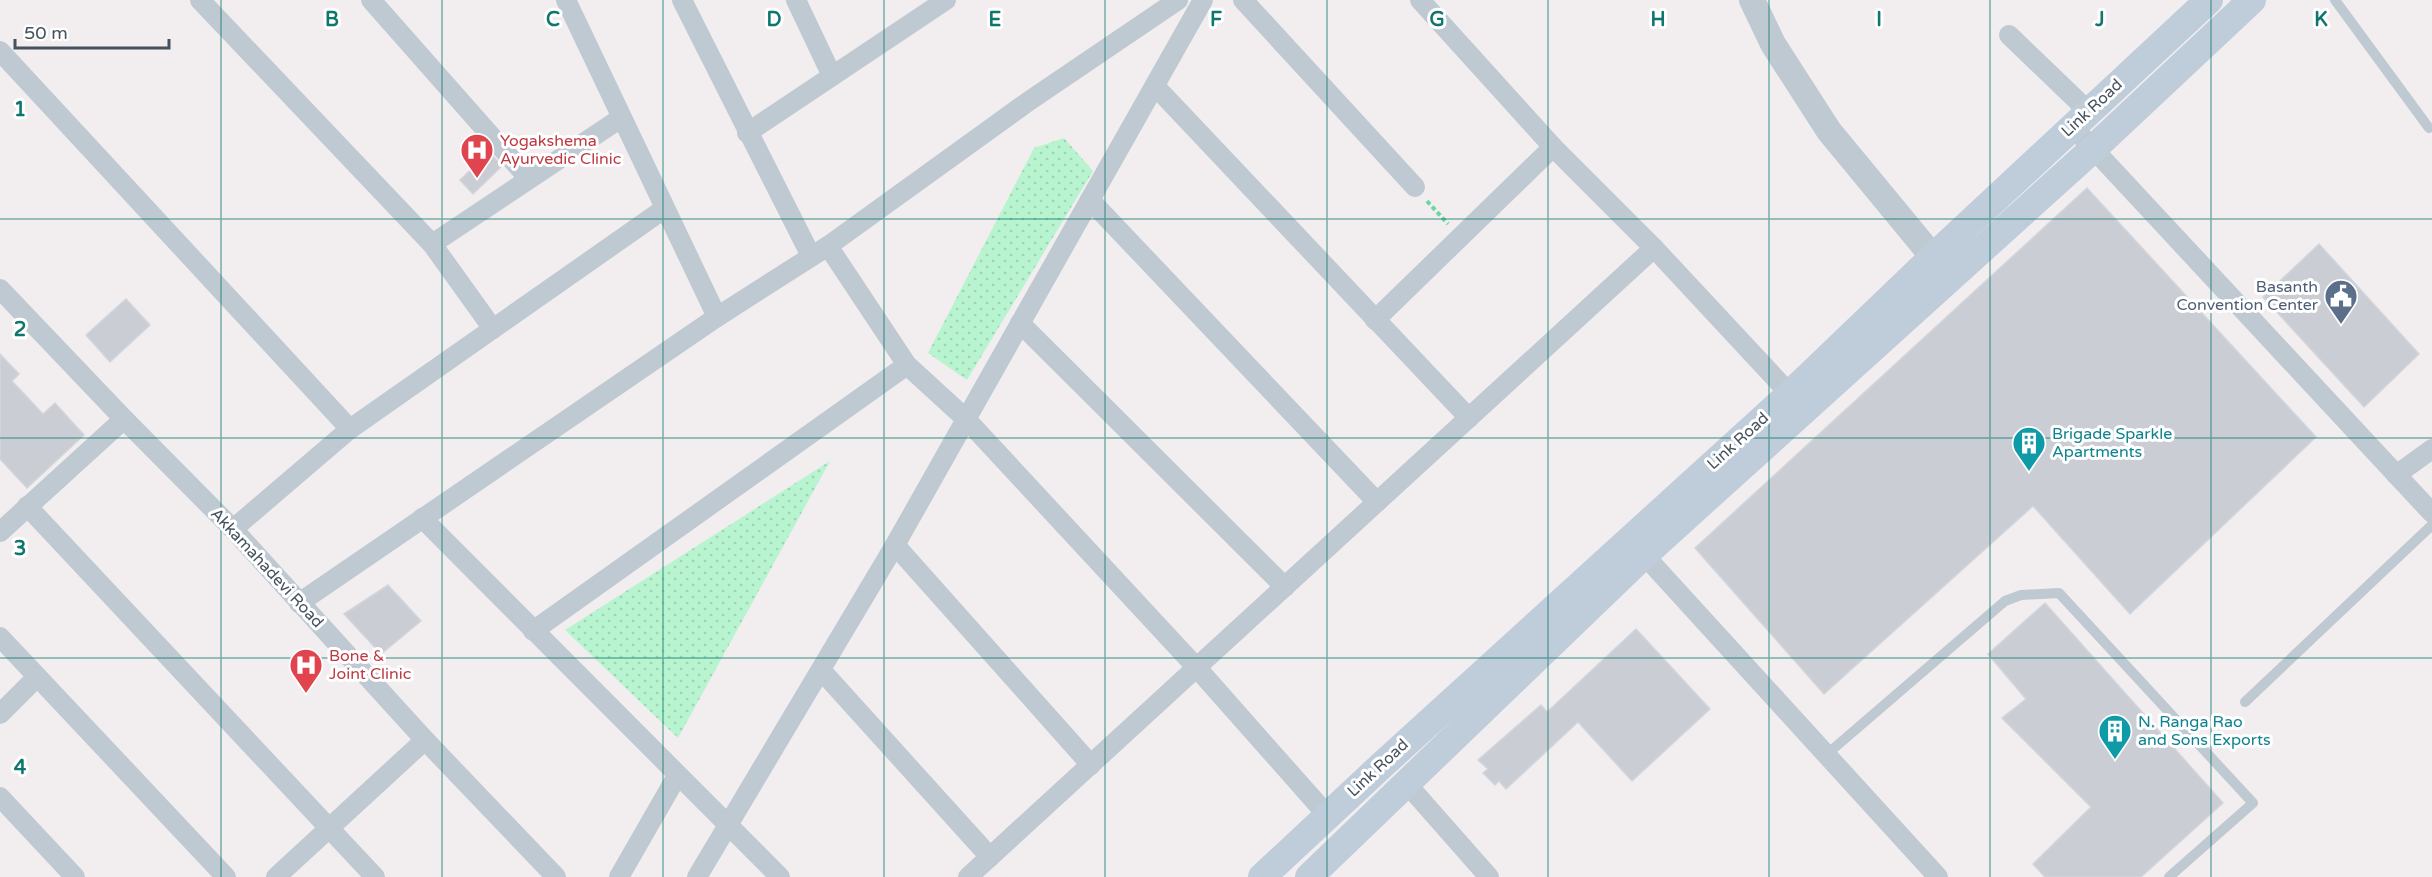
<svg xmlns="http://www.w3.org/2000/svg" width="2432" height="877" font-family="'Varela Round',sans-serif">
<defs>
<pattern id="park-dots" width="8" height="8" patternUnits="userSpaceOnUse" patternTransform="scale(1.5)"><rect width="8" height="8" fill="#b8f4cf"/><path d="M2 2h.1M6 6h.1" fill="none" stroke="#a0d3b4" stroke-width="1.8" stroke-linecap="round"/></pattern>
</defs>
<rect width="100%" height="100%" fill="#f2eeef"/>
<!-- park -->
<g fill="url(#park-dots)">
<path d="M 1064,138 L 1093,171 L 967,380 L 928,353 L 1034,148 Z"/>
<path d="M 830,461 L 678,738 L 565,630 Z"/>
</g>
<!-- building -->
<g fill="#caced4" stroke="#d2d5db" stroke-width="1.5">
<path d="M 489,152 L 502,166 L 473,194 L 460,180 Z"/>
<path d="M 2087,188 L 2316,437 L 2130,614 L 2033,506 L 1824,694 L 1695,548 Z"/>
<path d="M 2319,244 L 2419,354 L 2364,407 L 2263,297 Z"/>
<path d="M 126,299 L 150,325 L 110,362 L 86,335 Z"/>
<path d="M 0,354 L 19,374 L 12,381 L 43,414 L 55,403 L 84,435 L 27,488 L 0,459 Z"/>
<path d="M 388,585 L 421,621 L 381,654 L 344,614 Z"/>
<path d="M 2045,603 L 2223,803 L 2141,877 L 2045,877 L 2033,864 L 2091,807 L 2002,718 L 2026,699 L 1988,654 Z"/>
<path d="M 1636,629 L 1710,709 L 1632,781 L 1578,722 L 1506,789 L 1499,781 L 1495,785 L 1483,773 L 1488,769 L 1478,760 L 1541,705 L 1547,712 Z"/>
</g>
<g fill="none" stroke-linecap="round" stroke-linejoin="round">
<!-- path -->
<path stroke="#6cd6a1" stroke-width="4" stroke-dasharray="4.5 3" stroke-linecap="butt" d="M 1427,201 L 1448,224"/>
<!-- service -->
<g stroke="#bec9d2" stroke-width="10">
<path d="M 2335,0 L 2429,128"/>
<path d="M 2245,702 L 2432,525"/>
<path d="M 1826,755 L 2005,601 L 2021,595 L 2059,593 L 2253,803 L 2169,877"/>
</g>
<!-- minor -->
<g stroke="#bec9d2" stroke-width="20">
<path d="M 200,0 L 432,244 L 493,329"/>
<path d="M 371,0 L 529,179"/>
<path d="M 566,0 L 717,317"/>
<path d="M 682,0 L 811,256"/>
<path d="M 796,0 L 832,76"/>
<path d="M 1243,0 L 1415,187"/>
<path d="M 1420,0 L 1553,147 L 1654,248 L 1790,394"/>
<path d="M 2009,35 L 2088,111"/>
<path d="M 0,51 L 350,429"/>
<path d="M 1155,86 L 1469,418"/>
<path d="M 2072,126 L 2432,513"/>
<path d="M 747,133 L 946,0"/>
<path d="M 1090,200 L 1377,502"/>
<path d="M 432,244 L 621,118"/>
<path d="M 828,246 L 907,365 L 966,419 L 1197,668 L 1328,816"/>
<path d="M 0,289 L 124,419 L 233,529 L 425,740 L 556,877"/>
<path d="M 1375,320 L 1553,147"/>
<path d="M 1020,323 L 1285,587"/>
<path d="M 2396,475 L 2432,449"/>
<path d="M 27,506 L 375,877"/>
<path d="M 422,518 L 780,877"/>
<path d="M 233,529 L 350,429 L 664,209"/>
<path d="M 0,532 L 124,419"/>
<path d="M 895,545 L 1091,765"/>
<path d="M 1635,545 L 1938,877"/>
<path d="M 299,603 L 717,317 L 828,246 L 1029,101 L 1178,0"/>
<path d="M 533,631 L 907,365"/>
<path d="M 0,637 L 226,877"/>
<path d="M 821,670 L 990,857"/>
<path d="M 0,714 L 37,677"/>
<path d="M 1407,784 L 1489,877"/>
<path d="M 0,797 L 75,877"/>
<path d="M 276,877 L 425,740"/>
<path d="M 619,877 L 677,776"/>
<path d="M 697,877 L 895,545 L 1203,0"/>
<path d="M 968,877 L 1654,248"/>
</g>
<!-- tertiary -->
<path stroke="#bec9d2" stroke-width="26" d="M 1752,0 L 1773,44 L 1829,131 L 1933,257 L 1947,270"/>
<!-- secondary -->
<g stroke="#bfccda" stroke-width="28">
<path d="M 1262,877 L 1381,766 L 1790,394 L 1933,257 L 2209,0"/>
<path d="M 1309,877 L 1644,555 L 2093,149 L 2252,0"/>
</g>
</g>
<!-- grid -->
<path fill="none" stroke="#0f766e" stroke-width="1.5" stroke-opacity="0.55" d="M 221,0 L 221,877M 442,0 L 442,877M 663,0 L 663,877M 884,0 L 884,877M 1105,0 L 1105,877M 1327,0 L 1327,877M 1548,0 L 1548,877M 1769,0 L 1769,877M 1990,0 L 1990,877M 2211,0 L 2211,877M 0,219 L 2432,219M 0,438 L 2432,438M 0,658 L 2432,658"/>
<!-- icons -->
<defs>
<symbol id="hospital-pin" viewBox="-11 -11 22 30"><path d="M0 17L-7.5 6A9.5 9.5 0 1 1 7.5 6Z" fill="#e0444e" stroke="#fff"/><path d="M-5-5h3v3.5h4V-5h3V5h-3V1.5h-4V5h-3Z" fill="#fff"/></symbol>
<symbol id="civic-pin" viewBox="-11 -11 22 30"><path d="M0 17L-7.5 6A9.5 9.5 0 1 1 7.5 6Z" fill="#5c6f8a" stroke="#fff"/><path d="M-.6-6.5H3V-4.5H.6V-3L4-1V1h2V6H-6V1h2V-1L-.6-3ZM-1.2 2.5V6h2.4V2.5Z" fill="#fff"/></symbol>
<symbol id="building-pin" viewBox="-11 -11 22 30"><path d="M0 17L-7.5 6A9.5 9.5 0 1 1 7.5 6Z" fill="#0f9aa8" stroke="#fff"/><path d="M-4-6H4V6H1V3H-1V6H-4ZM-2.5-4.3h1.7v1.8h-1.7ZM.8-4.3h1.7v1.8H.8ZM-2.5-1h1.7V.8h-1.7ZM.8-1h1.7V.8H.8Z" fill="#fff"/></symbol>
</defs>
<g fill-rule="evenodd">
<use href="#hospital-pin" x="458" y="131" width="38" height="52"/>
<use href="#civic-pin" x="2322" y="277" width="38" height="52"/>
<use href="#building-pin" x="2010" y="424" width="38" height="52"/>
<use href="#hospital-pin" x="287" y="646" width="38" height="52"/>
<use href="#building-pin" x="2096" y="712" width="38" height="52"/>
</g>
<g text-anchor="middle" dominant-baseline="central" stroke-width="6" stroke-linejoin="round" paint-order="stroke">
<!-- street labels -->
<g font-size="16" fill="#45525e" stroke="#fff">
<text transform="translate(2092 108) rotate(-43)">Link Road</text>
<text transform="translate(1738 441) rotate(-42)">Link Road</text>
<text transform="translate(267 568) rotate(47)">Akkamahadevi Road</text>
<text transform="translate(1378 768) rotate(-43)">Link Road</text>
</g>
<!-- health labels -->
<g font-size="16" fill="#be3a42" stroke="#fff" text-anchor="start">
<text x="500" y="141">Yogakshema<tspan x="500" dy="18">Ayurvedic Clinic</tspan></text>
<text x="329" y="656">Bone &amp;<tspan x="329" dy="18">Joint Clinic</tspan></text>
</g>
<!-- service labels -->
<g font-size="16" fill="#4e5e75" stroke="#fff" text-anchor="end">
<text x="2318" y="287">Basanth<tspan x="2318" dy="18">Convention Center</tspan></text>
</g>
<!-- culture labels -->
<g font-size="16" fill="#0d838f" stroke="#fff" text-anchor="start">
<text x="2052" y="434">Brigade Sparkle<tspan x="2052" dy="18">Apartments</tspan></text>
<text x="2138" y="722">N. Ranga Rao<tspan x="2138" dy="18">and Sons Exports</tspan></text>
</g>
</g>
<g font-size="20" text-anchor="middle" font-weight="bold" fill="#0f766e" stroke="#fff" stroke-width="6" stroke-linejoin="round" paint-order="stroke">
<text x="332" y="26">B</text>
<text x="553" y="26">C</text>
<text x="774" y="26">D</text>
<text x="995" y="26">E</text>
<text x="1216" y="26">F</text>
<text x="1437" y="26">G</text>
<text x="1658" y="26">H</text>
<text x="1879" y="26">I</text>
<text x="2100" y="26">J</text>
<text x="2321" y="26">K</text>
<text x="20" y="116">1</text>
<text x="20" y="336">2</text>
<text x="20" y="555">3</text>
<text x="20" y="774">4</text>
</g>
<!-- scale -->
<path d="M15 39v9h154v-9" fill="none" stroke="#45525e" stroke-width="3"/>
<text x="24" y="39" font-size="18" fill="#45525e" stroke="#ffffff" stroke-width="4.5" paint-order="stroke">50 m</text>
</svg>
